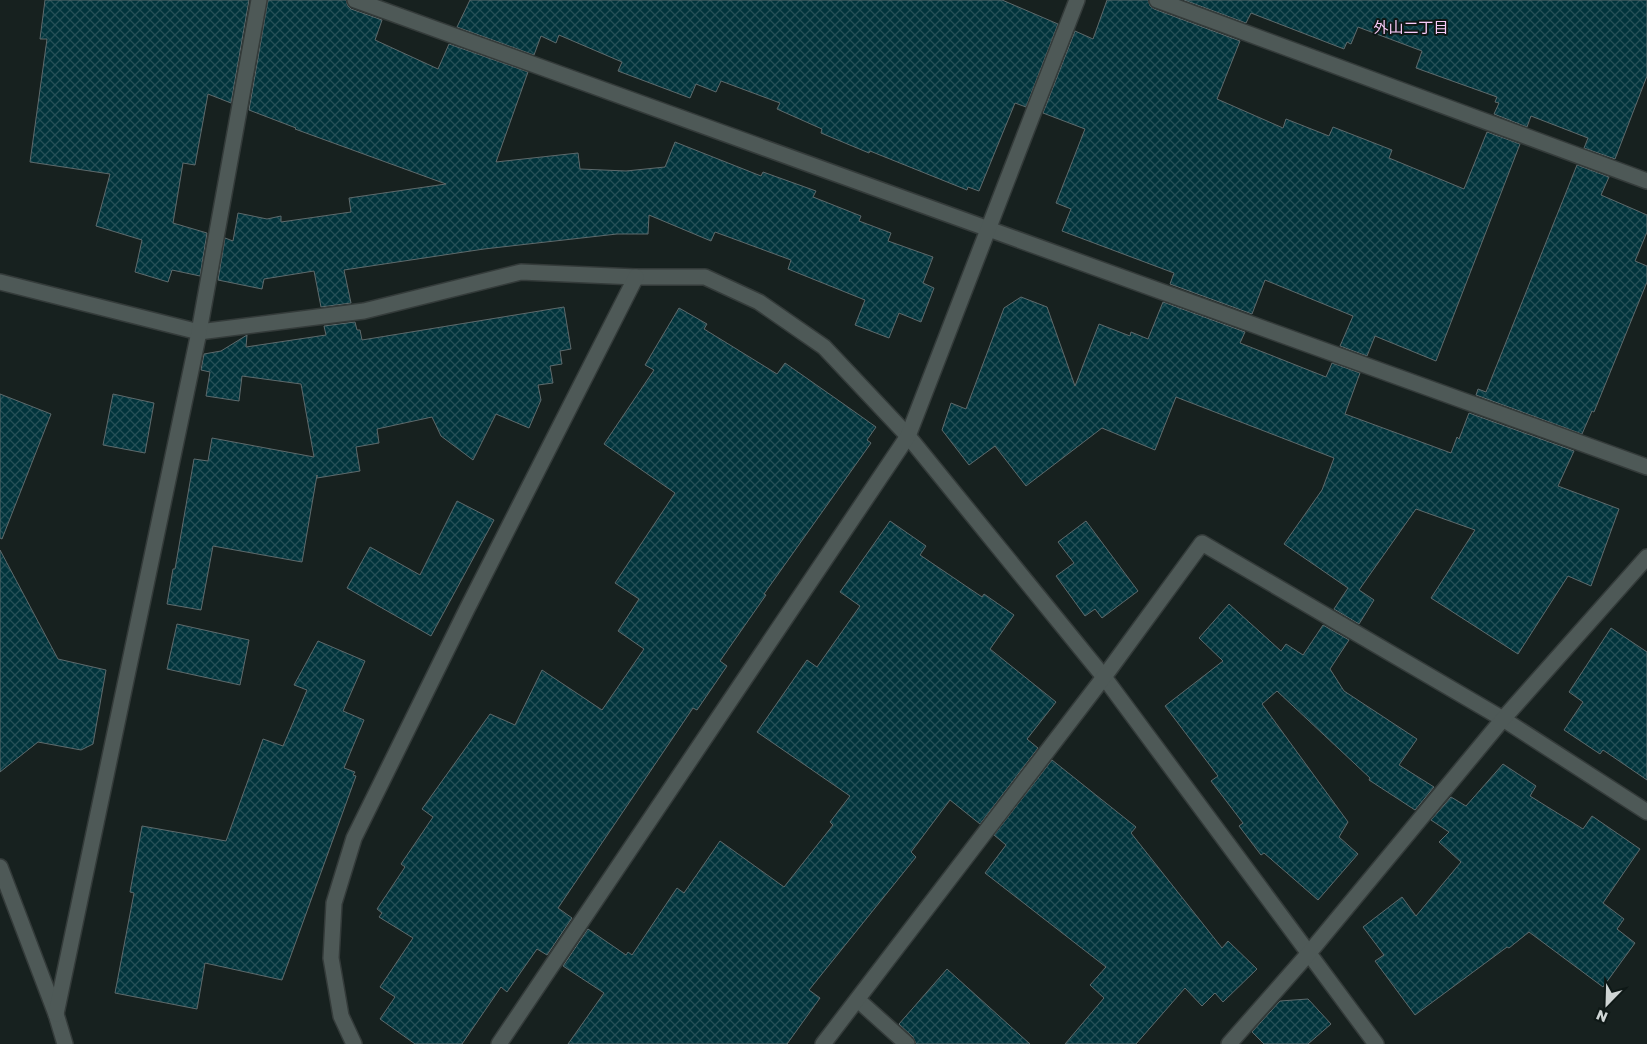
<svg xmlns="http://www.w3.org/2000/svg" width="1647" height="1044" font-family="'Golos Text','Noto Sans JP',sans-serif">
<defs>
<pattern id="building-cross-hatch" width="8" height="8" patternUnits="userSpaceOnUse" patternTransform="scale(1.25)"><rect width="8" height="8" fill="#01343c"/><path d="M0 0l8 8M0 8l8-8" fill="none" stroke="#255057"/></pattern>
</defs>
<rect width="100%" height="100%" fill="#17211f"/>
<!-- building -->
<g fill="url(#building-cross-hatch)" stroke="#5e6a6c">
<path d="M 45,0 L 249,0 L 231,103 L 208,94 L 195,165 L 183,163 L 173,223 L 207,233 L 200,276 L 172,270 L 168,282 L 135,272 L 142,240 L 96,226 L 110,174 L 30,162 L 47,39 L 40,39 Z"/>
<path d="M 268,0 L 346,0 L 348,6 L 351,9 L 382,20 L 375,40 L 438,69 L 449,44 L 528,72 L 496,162 L 578,153 L 580,169 L 626,171 L 665,167 L 675,142 L 761,176 L 763,172 L 816,191 L 813,197 L 861,216 L 859,221 L 891,233 L 888,241 L 933,257 L 923,283 L 934,288 L 921,322 L 899,313 L 889,338 L 855,325 L 865,300 L 788,269 L 791,260 L 715,232 L 711,241 L 649,215 L 648,234 L 617,234 L 484,249 L 344,270 L 351,303 L 321,307 L 314,271 L 264,279 L 262,289 L 218,280 L 225,238 L 233,241 L 238,213 L 267,219 L 281,216 L 281,222 L 351,212 L 349,198 L 446,184 L 295,129 L 296,128 L 249,110 Z"/>
<path d="M 470,0 L 1002,0 L 1058,24 L 1026,107 L 1015,103 L 979,191 L 968,187 L 967,190 L 870,151 L 869,153 L 821,133 L 822,129 L 777,109 L 780,103 L 721,81 L 716,92 L 696,84 L 690,98 L 618,71 L 622,62 L 559,35 L 556,43 L 541,36 L 534,55 L 457,27 Z"/>
<path d="M 1107,0 L 1148,0 L 1150,6 L 1154,9 L 1240,41 L 1217,99 L 1283,128 L 1286,119 L 1329,136 L 1333,127 L 1392,150 L 1389,158 L 1464,189 L 1487,132 L 1520,144 L 1436,361 L 1375,336 L 1367,356 L 1340,346 L 1353,316 L 1265,280 L 1252,314 L 1170,284 L 1174,273 L 1062,231 L 1071,209 L 1056,203 L 1085,129 L 1043,113 L 1075,31 L 1093,39 Z"/>
<path d="M 1184,0 L 1647,0 L 1647,76 L 1615,159 L 1584,148 L 1588,138 L 1531,116 L 1527,127 L 1494,114 L 1499,103 L 1495,102 L 1497,97 L 1416,68 L 1422,51 L 1358,27 L 1351,44 L 1347,42 L 1344,49 L 1251,13 L 1246,23 Z"/>
<path d="M 1577,165 L 1609,177 L 1601,195 L 1647,215 L 1647,232 L 1635,261 L 1647,266 L 1647,282 L 1594,412 L 1592,411 L 1582,434 L 1476,395 L 1478,389 L 1486,392 Z"/>
<path d="M 1021,297 L 1047,307 L 1075,386 L 1099,324 L 1130,336 L 1131,332 L 1148,339 L 1163,302 L 1245,332 L 1240,343 L 1326,377 L 1332,363 L 1360,373 L 1345,414 L 1451,453 L 1457,437 L 1459,439 L 1469,413 L 1574,451 L 1558,486 L 1619,509 L 1591,586 L 1568,576 L 1518,654 L 1431,598 L 1475,530 L 1416,509 L 1359,590 L 1374,600 L 1359,624 L 1334,609 L 1348,588 L 1284,544 L 1322,490 L 1334,458 L 1176,397 L 1155,450 L 1102,428 L 1026,486 L 995,446 L 969,465 L 942,430 L 951,403 L 966,409 L 1004,308 Z"/>
<path d="M 564,307 L 571,349 L 560,351 L 562,364 L 550,366 L 553,383 L 538,385 L 541,400 L 529,428 L 496,414 L 473,460 L 441,436 L 432,417 L 377,429 L 379,443 L 356,447 L 360,471 L 317,478 L 317,475 L 302,562 L 213,546 L 201,610 L 167,604 L 173,569 L 175,569 L 194,459 L 208,461 L 212,438 L 314,457 L 301,384 L 242,376 L 239,401 L 206,396 L 210,372 L 201,370 L 204,354 L 221,351 L 247,335 L 246,347 L 326,335 L 324,326 L 355,322 L 357,330 L 360,330 L 362,340 Z"/>
<path d="M 679,308 L 707,324 L 704,329 L 777,374 L 785,363 L 845,405 L 876,427 L 867,440 L 871,443 L 764,594 L 766,595 L 720,661 L 727,666 L 697,710 L 693,708 L 558,908 L 572,918 L 547,955 L 537,949 L 507,992 L 501,987 L 462,1044 L 415,1044 L 380,1019 L 395,997 L 380,987 L 413,938 L 379,917 L 382,913 L 377,909 L 405,867 L 401,864 L 433,817 L 422,809 L 490,714 L 515,725 L 542,670 L 602,710 L 644,649 L 618,631 L 639,599 L 615,583 L 675,493 L 604,444 L 654,370 L 645,365 Z"/>
<path d="M 0,394 L 51,414 L 2,539 L 0,538 Z"/>
<path d="M 113,394 L 154,403 L 145,453 L 103,445 Z"/>
<path d="M 457,501 L 494,520 L 431,636 L 347,588 L 370,547 L 420,575 Z"/>
<path d="M 890,521 L 926,546 L 920,555 L 982,597 L 984,594 L 1014,615 L 990,649 L 1056,702 L 1027,739 L 1038,748 L 980,824 L 950,800 L 911,852 L 916,857 L 809,990 L 820,998 L 787,1044 L 568,1044 L 604,993 L 563,966 L 588,929 L 626,955 L 628,952 L 632,955 L 677,888 L 684,893 L 720,841 L 784,887 L 833,825 L 830,822 L 850,796 L 757,732 L 807,660 L 817,667 L 860,606 L 840,592 Z"/>
<path d="M 1086,521 L 1138,591 L 1102,618 L 1095,609 L 1085,616 L 1056,576 L 1074,563 L 1058,542 Z"/>
<path d="M 0,550 L 58,659 L 106,670 L 93,744 L 81,750 L 38,742 L 0,772 Z"/>
<path d="M 1229,604 L 1281,651 L 1286,644 L 1303,655 L 1323,625 L 1349,640 L 1330,669 L 1344,691 L 1417,739 L 1399,765 L 1434,787 L 1415,810 L 1369,780 L 1370,778 L 1277,691 L 1262,704 L 1348,822 L 1339,837 L 1358,854 L 1318,900 L 1264,853 L 1261,855 L 1239,826 L 1243,823 L 1211,781 L 1218,776 L 1165,706 L 1223,661 L 1199,638 Z"/>
<path d="M 177,624 L 249,640 L 240,685 L 167,669 Z"/>
<path d="M 1611,628 L 1647,652 L 1647,780 L 1603,750 L 1600,754 L 1564,730 L 1583,702 L 1569,692 Z"/>
<path d="M 318,641 L 365,661 L 343,711 L 364,720 L 344,768 L 355,772 L 353,775 L 356,776 L 282,980 L 205,963 L 197,1009 L 115,993 L 134,893 L 130,892 L 142,826 L 226,841 L 263,739 L 283,746 L 307,690 L 294,685 Z"/>
<path d="M 1052,760 L 1136,827 L 1131,833 L 1222,948 L 1228,941 L 1257,969 L 1223,1002 L 1215,993 L 1202,1006 L 1185,988 L 1136,1044 L 1065,1044 L 1104,998 L 1090,985 L 1106,967 L 985,873 L 1006,845 L 994,835 Z"/>
<path d="M 1503,764 L 1536,786 L 1530,796 L 1583,829 L 1592,816 L 1640,849 L 1603,903 L 1624,919 L 1617,929 L 1635,943 L 1603,987 L 1529,932 L 1509,948 L 1507,947 L 1415,1015 L 1375,961 L 1384,955 L 1363,927 L 1402,897 L 1416,916 L 1461,862 L 1439,842 L 1449,832 L 1431,820 L 1451,797 L 1466,806 Z"/>
<path d="M 947,969 L 1030,1044 L 916,1044 L 913,1037 L 899,1024 Z"/>
<path d="M 1308,999 L 1331,1024 L 1308,1044 L 1264,1044 L 1252,1032 L 1280,1001 Z"/>
</g>
<g fill="none" stroke-linecap="round" stroke-linejoin="round">
<defs>
<g id="street">
<path d="M 355,0 L 1647,467"/>
<path d="M 1157,0 L 1647,181"/>
<path d="M 0,282 L 199,332 L 364,311 L 521,272 L 636,277 L 705,277 L 759,302 L 824,347 L 908,436 L 1104,677 L 1376,1044"/>
<path d="M 0,867 L 56,1014 L 65,1044"/>
<path d="M 858,1000 L 907,1044"/>
<path d="M 56,1014 L 199,332 L 259,0"/>
<path d="M 354,1044 L 341,1016 L 331,958 L 334,903 L 354,838 L 467,609 L 636,277"/>
<path d="M 499,1044 L 908,436 L 1077,0"/>
<path d="M 823,1044 L 1104,677 L 1202,543 L 1503,719 L 1647,812"/>
<path d="M 1229,1044 L 1309,953 L 1503,719 L 1647,557"/>
</g>
</defs>
<!-- street casing -->
<use href="#street" stroke="#343b3a" stroke-width="18"/>
<!-- street -->
<use href="#street" stroke="#4e5957" stroke-width="15"/>
</g>
<g text-anchor="middle" dominant-baseline="central" stroke-width="4" stroke-linejoin="round" paint-order="stroke">
<!-- neighbourhood labels -->
<g font-size="15" fill="#f9cbf9" stroke="#0e1816">
<text x="1411" y="27">外山二丁目</text>
</g>
</g>
<!-- north arrow -->
<g transform="translate(1607 1004) rotate(203)" stroke="#0e1816" stroke-width="4" paint-order="stroke">
<path d="M0-4L9 19L0 12L-9 19Z" fill="#cfd5d4"/>
<text y="-8" font-size="14" font-weight="bold" text-anchor="middle" fill="#cfd5d4">N</text>
</g>
</svg>
